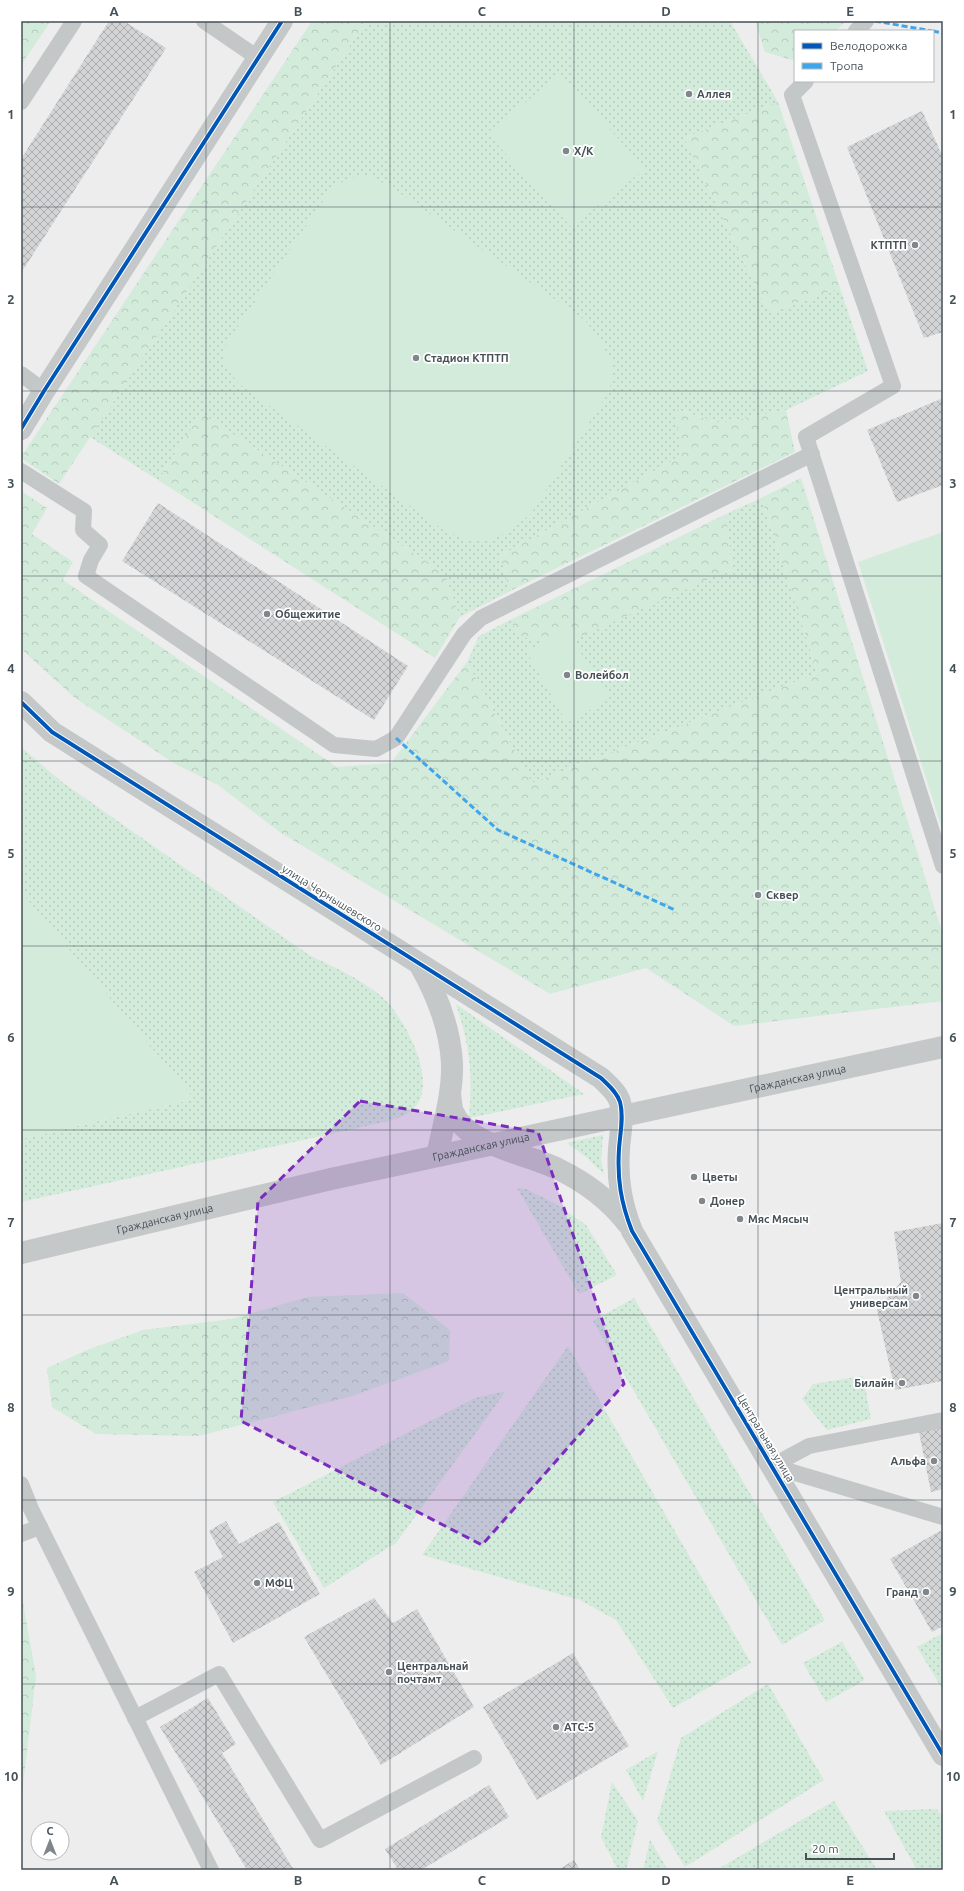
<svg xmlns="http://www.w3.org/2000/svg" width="964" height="1891" font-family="Ubuntu,sans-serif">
<defs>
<pattern id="grass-dots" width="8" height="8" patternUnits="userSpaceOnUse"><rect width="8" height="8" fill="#d3ebdb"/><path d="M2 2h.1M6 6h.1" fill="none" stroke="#b6cbbe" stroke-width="1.8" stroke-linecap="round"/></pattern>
<pattern id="forest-crowns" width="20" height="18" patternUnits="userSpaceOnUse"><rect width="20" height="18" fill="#d3ebdb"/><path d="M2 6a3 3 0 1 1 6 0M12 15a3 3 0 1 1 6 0" fill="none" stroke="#b6cbbe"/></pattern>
<pattern id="building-cross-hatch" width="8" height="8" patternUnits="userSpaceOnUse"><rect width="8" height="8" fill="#d3d4d6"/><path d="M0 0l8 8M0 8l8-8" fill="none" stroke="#adaeb0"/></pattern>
</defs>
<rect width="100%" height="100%" fill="#ededed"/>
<!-- grass -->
<g fill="url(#grass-dots)">
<path d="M 366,21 L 730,21 L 778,102 L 684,138 L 769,313 L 840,288 L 868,371 L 786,410 L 720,423 L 676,409 L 681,456 L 500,556 L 510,591 L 460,617 L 444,573 L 201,413 L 158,480 L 90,437 Z"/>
<path d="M 761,498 L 818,673 L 532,783 L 467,662 L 479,636 L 510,620 L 522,637 L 732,570 L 726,514 Z"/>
<path d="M 21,747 L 62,782 L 309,955 C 334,967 359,978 381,996 C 403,1014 441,1084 413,1109 C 401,1120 382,1122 367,1126 L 21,1202 L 21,1139 L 194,1099 L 21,892 Z"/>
<path d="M 456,1004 L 584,1094 L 469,1118 C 473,1073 470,1047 456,1004 Z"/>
<path d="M 603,1135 L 601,1161 L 604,1174 L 586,1157 L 567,1143 Z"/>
<path d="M 517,1188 L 526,1189 L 554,1203 L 586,1225 L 617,1275 L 579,1294 Z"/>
<path d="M 634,1298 L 825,1620 L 782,1645 L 593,1321 Z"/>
<path d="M 568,1346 L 751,1663 L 673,1708 L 616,1620 L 580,1600 L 422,1555 Z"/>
<path d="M 863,1376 L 871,1419 L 827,1430 L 802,1399 L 813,1384 Z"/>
<path d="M 506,1391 L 396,1543 L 324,1588 L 273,1502 L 475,1398 Z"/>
<path d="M 943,1633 L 943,1690 L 917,1647 Z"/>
<path d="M 842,1642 L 865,1680 L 826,1702 L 803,1663 Z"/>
<path d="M 768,1684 L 824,1780 L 685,1867 L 657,1821 L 681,1738 Z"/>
<path d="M 658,1751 L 643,1801 L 626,1770 Z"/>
<path d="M 612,1782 L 638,1821 L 626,1870 L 618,1870 L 601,1837 Z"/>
<path d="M 834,1801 L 877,1870 L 716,1870 Z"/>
<path d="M 937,1809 L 943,1818 L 943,1870 L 917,1870 L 884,1811 Z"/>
<path d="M 650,1840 L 668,1870 L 643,1870 Z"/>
</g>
<!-- forest -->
<g fill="url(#forest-crowns)">
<path d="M 21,21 L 51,21 L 21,65 Z"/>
<path d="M 312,21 L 366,21 L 59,484 L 21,458 L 21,457 Z"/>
<path d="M 755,21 L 846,21 L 836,31 L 795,31 L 795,61 L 765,52 Z"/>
<path d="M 778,102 L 840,288 L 769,313 L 684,138 Z"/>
<path d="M 675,409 L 720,423 L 786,410 L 795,452 L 510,591 L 500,556 L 681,456 Z"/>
<path d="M 201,413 L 444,573 L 460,617 L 435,658 L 158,480 Z"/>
<path d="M 801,478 L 943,935 L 943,1001 L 734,1026 L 646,968 L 550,994 L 281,833 L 218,785 L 177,765 L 75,698 L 21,649 L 21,491 L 47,508 L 32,534 L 73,562 L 63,580 L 337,767 L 391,763 L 467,662 L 532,783 L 818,673 L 761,498 Z"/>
<path d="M 726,514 L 732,569 L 561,645 L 521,637 L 510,620 Z"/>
<path d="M 403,1293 L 450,1330 L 449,1361 L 352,1396 L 199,1436 L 96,1434 L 52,1407 L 47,1368 L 87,1350 L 143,1330 L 231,1319 L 308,1297 Z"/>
<path d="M 21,1591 L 36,1676 L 21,1802 Z"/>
</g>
<!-- green -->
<g fill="#d3ebdb">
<path d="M 561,74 L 645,169 L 571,227 L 487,133 Z"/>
<path d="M 368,176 L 388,185 L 585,320 L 601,342 L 612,363 L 610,390 L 531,514 L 511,530 L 489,541 L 464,539 L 442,529 L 239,384 L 228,370 L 221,354 L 230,338 L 331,189 L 349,178 Z"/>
<path d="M 943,532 L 943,832 L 858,562 Z"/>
<path d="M 567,631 L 610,699 L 567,723 L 526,651 Z"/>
<path d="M 21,892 L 194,1099 L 21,1139 Z"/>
</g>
<!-- building -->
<g fill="url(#building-cross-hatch)">
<path d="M 109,21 L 124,21 L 166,48 L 21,273 L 21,159 Z"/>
<path d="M 922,111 L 943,157 L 943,332 L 924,338 L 847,147 Z"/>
<path d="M 943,398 L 943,485 L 897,502 L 867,430 Z"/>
<path d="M 158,503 L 408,666 L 374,720 L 122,561 Z"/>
<path d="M 943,1223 L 943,1381 L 895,1390 L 877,1310 L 901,1282 L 894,1232 Z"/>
<path d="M 943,1427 L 943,1489 L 931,1492 L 919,1432 Z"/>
<path d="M 226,1521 L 239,1544 L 279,1522 L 320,1594 L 233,1643 L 194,1572 L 223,1557 L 209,1531 Z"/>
<path d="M 940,1531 L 943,1536 L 943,1626 L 932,1632 L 890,1559 Z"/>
<path d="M 374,1598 L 393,1623 L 417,1609 L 474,1707 L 381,1765 L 304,1637 Z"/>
<path d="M 573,1653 L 629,1746 L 537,1800 L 483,1707 Z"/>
<path d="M 208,1698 L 236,1744 L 222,1753 L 294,1870 L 247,1870 L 160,1727 Z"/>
<path d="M 489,1785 L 509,1817 L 421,1870 L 398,1870 L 385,1849 Z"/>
<path d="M 574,1860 L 580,1870 L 558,1870 Z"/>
</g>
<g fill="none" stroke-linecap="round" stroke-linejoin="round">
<!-- lane -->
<g stroke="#c4c7c8" stroke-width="16">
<path d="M 204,21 L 258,58"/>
<path d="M 856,31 L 866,21"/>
<path d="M 806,81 L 792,95 L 893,386 L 806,437 L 943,866"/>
<path d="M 21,102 L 74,21"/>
<path d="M 21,374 L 44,391"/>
<path d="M 21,471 L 84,511 L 83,530 L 100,545 L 91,560 L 86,576 L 334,745 L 376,749 L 396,738 L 464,634 L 481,618 L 812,454"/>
<path d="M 772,1466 L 943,1517"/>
<path d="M 772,1466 L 809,1446 L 943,1420"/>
<path d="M 21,1484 L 31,1509 L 211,1870"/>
<path d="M 21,1534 L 40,1527"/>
<path d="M 135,1718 L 219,1674 L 320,1840 L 474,1758"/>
</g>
<!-- secondary -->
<g stroke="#c5c8c9" stroke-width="22">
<path d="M 21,429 L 44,391 L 282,21"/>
<path d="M 21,702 L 52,732 L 601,1078 C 608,1085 617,1092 620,1102 C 624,1117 620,1134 619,1149 C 617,1179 621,1203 632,1231 L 943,1755"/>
<path d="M 420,965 C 437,995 450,1027 452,1063 C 453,1094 443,1126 437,1156"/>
<path d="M 450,1094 C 451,1099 451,1107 453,1112 C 468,1146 528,1154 558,1169 C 585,1182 609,1200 627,1223"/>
<path id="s1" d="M 21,1253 L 331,1179 L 943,1047"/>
</g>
<!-- quiet -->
<g stroke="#3fa5ed" stroke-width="3" stroke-dasharray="6 3" stroke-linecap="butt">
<path d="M 875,21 L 932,31"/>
<path d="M 933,31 L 943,33"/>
<path d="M 396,738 L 498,830 L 675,910"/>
</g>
<defs>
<g id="cycleway">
<path d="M 21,429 L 44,391 L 282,21"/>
<path d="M 21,702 L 52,732 L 601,1078 C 608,1085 617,1092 620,1102 C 624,1117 620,1134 619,1149 C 617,1179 621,1203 632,1231 L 943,1755"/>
</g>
</defs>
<!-- cycleway casing -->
<use href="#cycleway" stroke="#fff" stroke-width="6"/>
<!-- cycleway -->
<use href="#cycleway" stroke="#0057b8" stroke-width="4"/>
</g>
<!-- marked area -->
<path fill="#7b2cbf" fill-opacity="0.2" stroke="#7b2cbf" stroke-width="3" stroke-dasharray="8 5" stroke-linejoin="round" d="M 360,1101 L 538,1132 L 624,1384 L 482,1545 L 241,1421 L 258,1201 Z"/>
<!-- grid -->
<path fill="none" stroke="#465057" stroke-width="1" stroke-opacity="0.55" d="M 206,21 L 206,1870M 390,21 L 390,1870M 574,21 L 574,1870M 758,21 L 758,1870M 21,207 L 943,207M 21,391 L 943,391M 21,576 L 943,576M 21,761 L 943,761M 21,946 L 943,946M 21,1130 L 943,1130M 21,1315 L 943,1315M 21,1500 L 943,1500M 21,1684 L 943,1684"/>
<!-- markers -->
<g fill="#80878c" stroke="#fff" stroke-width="1.5">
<circle cx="689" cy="94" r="4"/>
<circle cx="566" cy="151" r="4"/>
<circle cx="915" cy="245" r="4"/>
<circle cx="416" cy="358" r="4"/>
<circle cx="267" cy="614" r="4"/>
<circle cx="567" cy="675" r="4"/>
<circle cx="758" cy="895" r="4"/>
<circle cx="694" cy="1177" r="4"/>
<circle cx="702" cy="1201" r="4"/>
<circle cx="740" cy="1219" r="4"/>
<circle cx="916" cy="1296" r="4"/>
<circle cx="902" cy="1383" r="4"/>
<circle cx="934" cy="1461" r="4"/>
<circle cx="257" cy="1583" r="4"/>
<circle cx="926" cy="1592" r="4"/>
<circle cx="389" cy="1672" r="4"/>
<circle cx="556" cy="1727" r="4"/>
</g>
<g text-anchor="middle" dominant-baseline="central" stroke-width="3.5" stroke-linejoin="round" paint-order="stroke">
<!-- poi labels -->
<g font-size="11" font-weight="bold" fill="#465057" stroke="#fff" text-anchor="start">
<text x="697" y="94">Аллея</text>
<text x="574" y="151">Х/К</text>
<text x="907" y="245" text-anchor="end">КТПТП</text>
<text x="424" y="358">Стадион КТПТП</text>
<text x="275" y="614">Общежитие</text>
<text x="575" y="675">Волейбол</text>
<text x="766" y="895">Сквер</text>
<text x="702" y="1177">Цветы</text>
<text x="710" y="1201">Донер</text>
<text x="748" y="1219">Мяс Мясыч</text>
<text x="908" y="1290" text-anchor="end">Центральный<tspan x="908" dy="13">универсам</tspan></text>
<text x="894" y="1383" text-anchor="end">Билайн</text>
<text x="926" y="1461" text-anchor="end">Альфа</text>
<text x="265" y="1583">МФЦ</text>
<text x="918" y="1592" text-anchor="end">Гранд</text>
<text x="397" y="1666">Центральнай<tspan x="397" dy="13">почтамт</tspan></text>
<text x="564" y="1727">АТС-5</text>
</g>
<!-- street labels -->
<g font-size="11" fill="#465057" stroke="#fff">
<text transform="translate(332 898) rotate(32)">улица Чернышевского</text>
<text stroke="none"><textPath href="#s1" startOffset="796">Гражданская улица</textPath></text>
<text stroke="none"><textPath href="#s1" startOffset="472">Гражданская улица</textPath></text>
<text stroke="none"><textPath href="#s1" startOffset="148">Гражданская улица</textPath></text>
<text transform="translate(766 1438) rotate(59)">Центральная улица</text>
</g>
</g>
<!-- border -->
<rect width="964" height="1891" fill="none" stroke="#ffffff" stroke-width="44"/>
<!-- legend -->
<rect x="794" y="30" width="140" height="52" fill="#ffffff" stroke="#b5b9bc"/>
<rect x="802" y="43" width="20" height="6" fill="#0057b8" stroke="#b5b9bc"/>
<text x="830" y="50" font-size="12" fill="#465057">Велодорожка</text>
<rect x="802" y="63" width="20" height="6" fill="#3fa5ed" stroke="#b5b9bc"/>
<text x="830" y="70" font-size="12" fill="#465057">Тропа</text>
<!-- north arrow -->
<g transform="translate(50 1841)"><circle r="19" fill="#ffffff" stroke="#b5b9bc"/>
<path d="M0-3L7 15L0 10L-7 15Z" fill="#80878c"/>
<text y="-6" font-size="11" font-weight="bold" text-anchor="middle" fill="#465057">С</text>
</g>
<!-- scale -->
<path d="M806 1853v6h88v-6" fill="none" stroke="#465057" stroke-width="2"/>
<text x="812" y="1853" font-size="12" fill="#465057" stroke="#ffffff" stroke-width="3" paint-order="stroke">20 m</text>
<rect x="22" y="22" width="920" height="1847" fill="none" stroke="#465057" stroke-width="1.5"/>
<g font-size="13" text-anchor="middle" font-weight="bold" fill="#465057">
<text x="114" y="16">A</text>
<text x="298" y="16">B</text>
<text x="482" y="16">C</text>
<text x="666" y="16">D</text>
<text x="850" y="16">E</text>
<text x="11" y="119">1</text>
<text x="953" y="119">1</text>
<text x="11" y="304">2</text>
<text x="953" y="304">2</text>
<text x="11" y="488">3</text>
<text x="953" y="488">3</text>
<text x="11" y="673">4</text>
<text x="953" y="673">4</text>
<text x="11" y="858">5</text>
<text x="953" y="858">5</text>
<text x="11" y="1042">6</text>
<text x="953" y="1042">6</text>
<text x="11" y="1227">7</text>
<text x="953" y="1227">7</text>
<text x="11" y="1412">8</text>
<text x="953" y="1412">8</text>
<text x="11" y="1596">9</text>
<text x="953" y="1596">9</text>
<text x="11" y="1781">10</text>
<text x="953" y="1781">10</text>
<text x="114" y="1885">A</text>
<text x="298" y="1885">B</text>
<text x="482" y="1885">C</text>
<text x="666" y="1885">D</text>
<text x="850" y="1885">E</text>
</g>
</svg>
